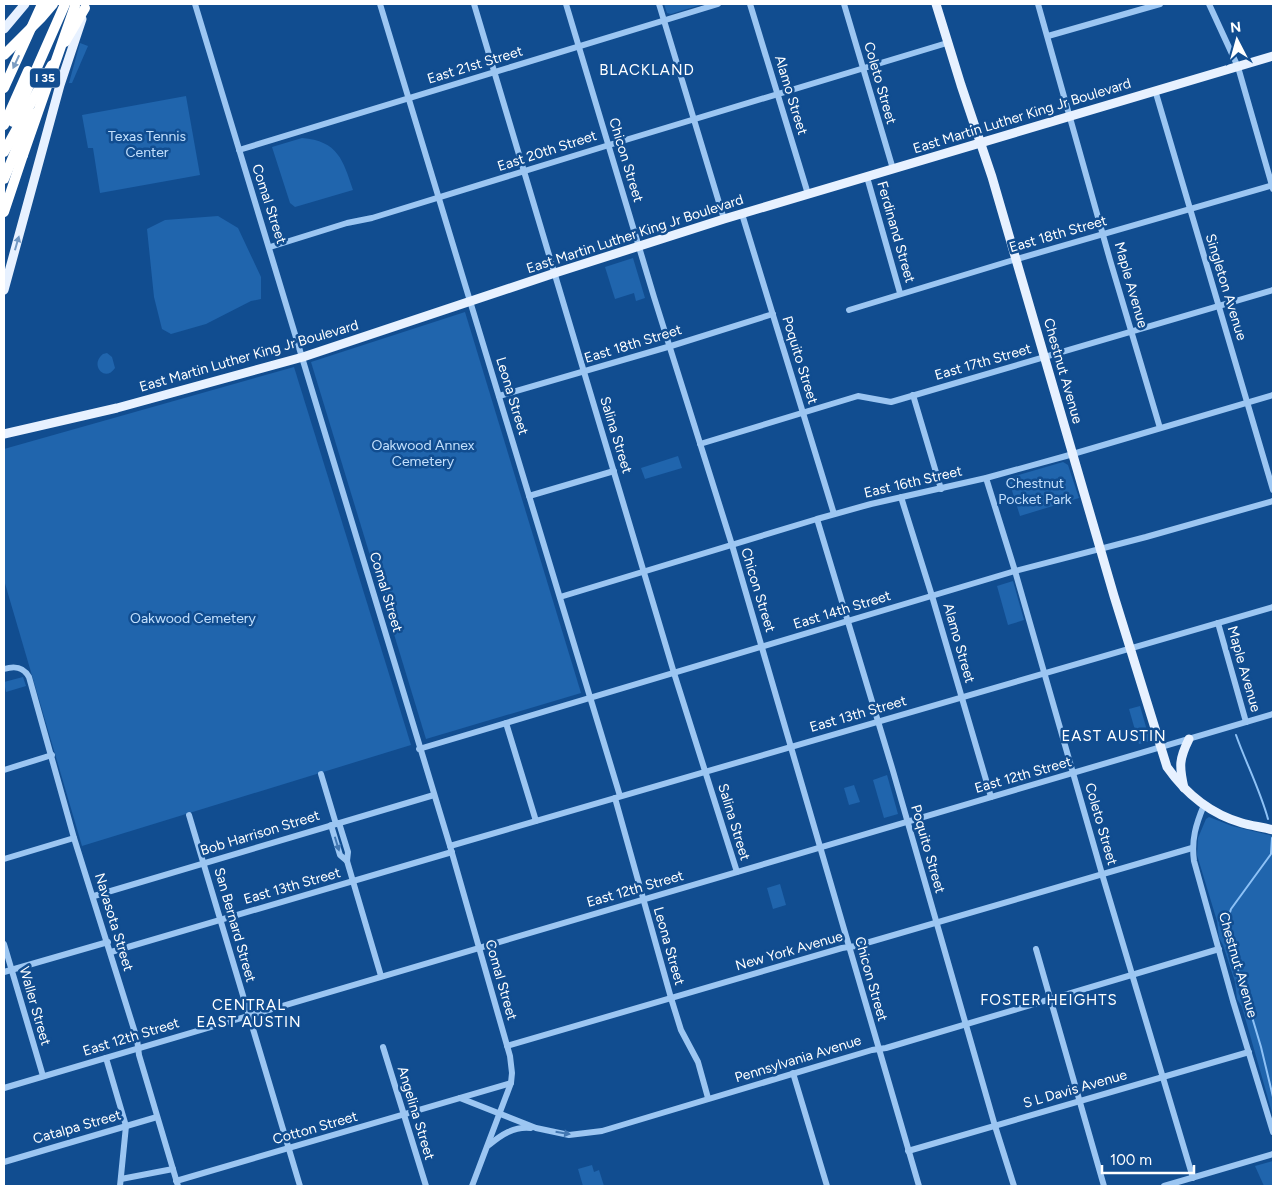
<svg xmlns="http://www.w3.org/2000/svg" width="1277" height="1190" font-family="Figtree,sans-serif">
<rect width="100%" height="100%" fill="#114d90"/>
<!-- green -->
<g fill="#2065ad">
<path d="M 664,4 L 703,4 L 671,14 L 667,13 Z"/>
<path d="M 80,43 L 88,46 L 72,83 L 69,83 Z"/>
<path d="M 186,96 L 200,175 L 100,193 L 93,148 L 88,148 L 82,115 Z"/>
<path d="M 302,138 C 338,141 343,160 353,190 L 295,207 L 290,203 L 272,147 Z"/>
<path d="M 218,216 L 238,228 L 261,277 L 261,299 L 251,301 L 206,324 L 171,334 L 162,329 L 154,297 L 147,229 L 165,220 Z"/>
<path d="M 633,258 L 645,298 L 636,301 L 634,293 L 615,299 L 605,267 Z"/>
<path d="M 465,312 L 581,693 L 426,739 L 311,362 Z"/>
<path d="M 107,353 L 112,357 L 115,368 C 105,383 89,365 103,354 Z"/>
<path d="M 294,367 L 411,745 L 82,846 L 4,580 L 4,449 Z"/>
<path d="M 678,456 L 682,468 L 645,479 L 641,468 Z"/>
<path d="M 1063,462 L 1068,465 L 1079,498 L 1020,516 L 1008,478 Z"/>
<path d="M 1013,581 L 1024,620 L 1008,625 L 997,586 Z"/>
<path d="M 23,677 L 26,686 L 6,692 L 4,682 Z"/>
<path d="M 1140,706 L 1150,741 L 1139,744 L 1129,709 Z"/>
<path d="M 887,775 L 898,814 L 884,818 L 873,780 Z"/>
<path d="M 854,785 L 860,802 L 849,805 L 844,788 Z"/>
<path d="M 1209,817 L 1232,826 L 1273,836 L 1273,1116 L 1242,1007 L 1237,999 L 1235,982 L 1223,945 L 1219,938 L 1217,921 L 1197,855 L 1198,838 L 1206,819 Z"/>
<path d="M 780,884 L 786,905 L 773,909 L 767,888 Z"/>
<path d="M 1273,1161 L 1273,1186 L 1264,1186 L 1255,1166 Z"/>
<path d="M 592,1165 L 594,1172 L 599,1170 L 604,1186 L 583,1186 L 578,1169 Z"/>
</g>
<g fill="none" stroke-linecap="round" stroke-linejoin="round">
<!-- stream -->
<g stroke="#8ec2f6" stroke-width="2">
<path d="M 1236,735 C 1246,763 1260,790 1268,819"/>
<path d="M 1272,838 L 1271,854 L 1231,909 L 1227,922 L 1229,940 L 1261,1047 L 1273,1097"/>
</g>
<!-- minor -->
<g stroke="#9cc6f2" stroke-width="6">
<path d="M 195,4 L 450,846 L 510,1056 L 512,1073 L 511,1083 L 472,1186"/>
<path d="M 380,4 L 620,796"/>
<path d="M 474,4 L 674,673 L 737,872"/>
<path d="M 566,4 L 654,297 L 732,545 L 919,1186"/>
<path d="M 659,4 L 724,219"/>
<path d="M 750,4 L 808,194"/>
<path d="M 844,4 L 893,169"/>
<path d="M 1038,4 L 1110,260 L 1160,428"/>
<path d="M 1209,4 L 1238,67 L 1273,189"/>
<path d="M 1048,36 L 1160,4"/>
<path d="M 1155,90 L 1273,490"/>
<path d="M 239,150 L 718,4"/>
<path d="M 867,177 L 900,293"/>
<path d="M 742,214 L 834,514"/>
<path d="M 270,247 L 347,223 L 372,218 L 609,145 L 947,43"/>
<path d="M 849,310 L 1010,261 L 1273,185"/>
<path d="M 913,395 L 941,489"/>
<path d="M 499,396 L 671,346 L 773,314"/>
<path d="M 700,444 L 858,396 L 891,402 L 1273,290"/>
<path d="M 986,478 L 1015,571 L 1102,874 L 1193,1178"/>
<path d="M 529,496 L 614,471"/>
<path d="M 901,497 L 932,596 L 991,797"/>
<path d="M 817,519 L 893,771 L 995,1126 L 1014,1186"/>
<path d="M 560,597 L 817,519 L 871,504 L 986,478 L 1066,456 L 1273,395"/>
<path d="M 1218,623 L 1246,722"/>
<path d="M 4,669 C 14,666 23,666 29,677 L 74,838 L 137,1039 L 139,1055 L 178,1186"/>
<path d="M 506,723 L 536,821"/>
<path d="M 419,749 L 1015,571 L 1146,537 L 1273,501"/>
<path d="M 4,770 L 52,755"/>
<path d="M 321,774 L 336,824"/>
<path d="M 615,798 L 671,998 L 681,1030 L 698,1062 L 708,1098"/>
<path d="M 1204,805 C 1196,824 1191,840 1194,861 L 1233,1001 L 1273,1132"/>
<path d="M 189,815 L 300,1186"/>
<path d="M 339,823 L 348,852 L 347,861 L 381,976"/>
<path d="M 331,825 L 340,855 L 347,861"/>
<path d="M 450,846 L 1273,607"/>
<path d="M 4,859 L 74,838"/>
<path d="M 94,896 L 434,795"/>
<path d="M 4,944 L 43,1076"/>
<path d="M 1036,949 L 1104,1186"/>
<path d="M 111,952 L 452,852"/>
<path d="M 4,972 L 108,942"/>
<path d="M 507,1046 L 842,948 L 856,946 L 1192,848"/>
<path d="M 383,1047 L 426,1186"/>
<path d="M 106,1058 L 126,1126 L 120,1186"/>
<path d="M 793,1073 L 827,1186"/>
<path d="M 4,1088 L 1273,714"/>
<path d="M 460,1098 L 536,1128 L 569,1135 L 602,1131 L 872,1050 L 886,1048 L 1219,949"/>
<path d="M 489,1145 C 501,1135 514,1126 531,1128"/>
<path d="M 908,1151 L 1249,1052"/>
<path d="M 4,1162 L 157,1117"/>
<path d="M 121,1179 L 173,1169"/>
<path d="M 176,1181 L 511,1083"/>
<path d="M 1164,1186 L 1273,1154"/>
</g>
<!-- major -->
<g stroke="#e7f1ff" stroke-width="9">
<path d="M 936,4 L 961,85 L 992,177 L 1114,596 L 1167,767 C 1186,794 1211,814 1242,823 C 1252,826 1263,827 1273,830"/>
<path d="M 4,29 L 25,4"/>
<path d="M 4,290 L 60,85 L 82,19"/>
<path d="M 4,434 L 117,408 L 303,357 L 555,273 L 724,219 L 1273,56"/>
<path d="M 1184,788 C 1179,766 1179,759 1189,739"/>
</g>
<!-- highway -->
<g stroke="#fff" stroke-width="10">
<path d="M 65,42 L 85,8"/>
<path d="M 4,55 L 41,18 L 53,4"/>
<path d="M 13,122 L 65,4"/>
<path d="M 4,125 L 28,71"/>
<path d="M 4,152 L 52,65"/>
<path d="M 4,179 L 16,150"/>
<path d="M 4,212 L 23,155"/>
</g>
<!-- highway-bridge -->
<g stroke="#fff" stroke-width="10">
<path d="M 4,88 L 42,4"/>
<path d="M 16,150 L 31,113"/>
<path d="M 23,155 L 75,6"/>
</g>
</g>
<!-- one-way arrows -->
<defs><path id="oneway-solid" d="M-6-.8H1V-3.2L6.5 0L1 3.2V.8H-6Z" transform="scale(1.25)"/></defs>
<use fill="#7c9dc2" href="#oneway-solid" transform="translate(16 62) rotate(115)"/>
<use fill="#7197c2" href="#oneway-solid" transform="translate(17 243) rotate(-74)"/>
<g fill="#4277b2">
<use href="#oneway-solid" transform="translate(337 844) rotate(73)"/>
<use href="#oneway-solid" transform="translate(563 1133) rotate(9)"/>
</g>
<g text-anchor="middle" dominant-baseline="central" stroke-width="5" stroke-linejoin="round" paint-order="stroke">
<!-- shield labels -->
<rect fill="#114d90" stroke="#b8cade" stroke-width="1" x="30" y="68.5" width="30" height="19" rx="4"/>
<g font-size="12" font-weight="bold" fill="#fff">
<text x="45" y="78">I 35</text>
</g>
<!-- street labels -->
<g font-size="14" fill="#fff" stroke="#114d90">
<text transform="translate(475 65) rotate(-17)">East 21st Street</text>
<text transform="translate(880 83) rotate(74)">Coleto Street</text>
<text transform="translate(791 95) rotate(73)">Alamo Street</text>
<text transform="translate(1022 116) rotate(-17)">East Martin Luther King Jr Boulevard</text>
<text transform="translate(547 151) rotate(-18)">East 20th Street</text>
<text transform="translate(626 160) rotate(73)">Chicon Street</text>
<text transform="translate(269 204) rotate(72)">Comal Street</text>
<text transform="translate(896 232) rotate(74)">Ferdinand Street</text>
<text transform="translate(635 234) rotate(-18)">East Martin Luther King Jr Boulevard</text>
<text transform="translate(1058 234) rotate(-16)">East 18th Street</text>
<text transform="translate(1131 285) rotate(74)">Maple Avenue</text>
<text transform="translate(1226 287) rotate(73)">Singleton Avenue</text>
<text transform="translate(633 344) rotate(-17)">East 18th Street</text>
<text transform="translate(249 356) rotate(-16)">East Martin Luther King Jr Boulevard</text>
<text transform="translate(800 360) rotate(73)">Poquito Street</text>
<text transform="translate(983 362) rotate(-16)">East 17th Street</text>
<text transform="translate(1063 371) rotate(74)">Chestnut Avenue</text>
<text transform="translate(512 396) rotate(73)">Leona Street</text>
<text transform="translate(616 435) rotate(73)">Salina Street</text>
<text transform="translate(913 482) rotate(-13)">East 16th Street</text>
<text transform="translate(758 590) rotate(73)">Chicon Street</text>
<text transform="translate(386 592) rotate(73)">Comal Street</text>
<text transform="translate(842 610) rotate(-17)">East 14th Street</text>
<text transform="translate(959 643) rotate(74)">Alamo Street</text>
<text transform="translate(1244 669) rotate(74)">Maple Avenue</text>
<text transform="translate(858 714) rotate(-16)">East 13th Street</text>
<text transform="translate(1023 775) rotate(-16)">East 12th Street</text>
<text transform="translate(734 822) rotate(73)">Salina Street</text>
<text transform="translate(1101 824) rotate(74)">Coleto Street</text>
<text transform="translate(260 833) rotate(-17)">Bob Harrison Street</text>
<text transform="translate(928 849) rotate(74)">Poquito Street</text>
<text transform="translate(292 886) rotate(-16)">East 13th Street</text>
<text transform="translate(635 889) rotate(-16)">East 12th Street</text>
<text transform="translate(114 922) rotate(73)">Navasota Street</text>
<text transform="translate(235 925) rotate(74)">San Bernard Street</text>
<text transform="translate(669 946) rotate(74)">Leona Street</text>
<text transform="translate(789 951) rotate(-16)">New York Avenue</text>
<text transform="translate(1238 965) rotate(74)">Chestnut Avenue</text>
<text transform="translate(871 979) rotate(74)">Chicon Street</text>
<text transform="translate(501 980) rotate(74)">Comal Street</text>
<text transform="translate(35 1006) rotate(74)">Waller Street</text>
<text transform="translate(131 1037) rotate(-17)">East 12th Street</text>
<text transform="translate(798 1059) rotate(-17)">Pennsylvania Avenue</text>
<text transform="translate(1075 1089) rotate(-16)">S L Davis Avenue</text>
<text transform="translate(416 1113) rotate(73)">Angelina Street</text>
<text transform="translate(77 1127) rotate(-16)">Catalpa Street</text>
<text transform="translate(315 1128) rotate(-16)">Cotton Street</text>
</g>
<!-- park labels -->
<g font-size="14" fill="#c3e0fd" stroke="#114d90">
<text x="147" y="136">Texas Tennis<tspan x="147" dy="16">Center</tspan></text>
<text x="423" y="445">Oakwood Annex<tspan x="423" dy="16">Cemetery</tspan></text>
<text x="1035" y="483">Chestnut<tspan x="1035" dy="16">Pocket Park</tspan></text>
<text x="193" y="618">Oakwood Cemetery</text>
</g>
<!-- neighbourhood labels -->
<g font-size="15" letter-spacing="1" fill="#fff" stroke="#114d90">
<text x="647" y="70">BLACKLAND</text>
<text x="1114" y="736">EAST AUSTIN</text>
<text x="1049" y="1000">FOSTER HEIGHTS</text>
<text x="249" y="1005">CENTRAL<tspan x="249" dy="17">EAST AUSTIN</tspan></text>
</g>
</g>
<!-- border -->
<rect width="1277" height="1190" fill="none" stroke="#ffffff" stroke-width="10"/>
<!-- north arrow -->
<g transform="translate(1237 40) rotate(354)" stroke="#114d90" stroke-width="4" paint-order="stroke">
<path d="M0-4L9 19L0 12L-9 19Z" fill="#ffffff"/>
<text y="-8" font-size="14" font-weight="bold" text-anchor="middle" fill="#ffffff">N</text>
</g>
<!-- scale -->
<path d="M1102 1165v8h92v-8" fill="none" stroke="#ffffff" stroke-width="2.5"/>
<text x="1110" y="1165" font-size="15" fill="#ffffff" stroke="#114d90" stroke-width="4" paint-order="stroke">100 m</text>
</svg>
